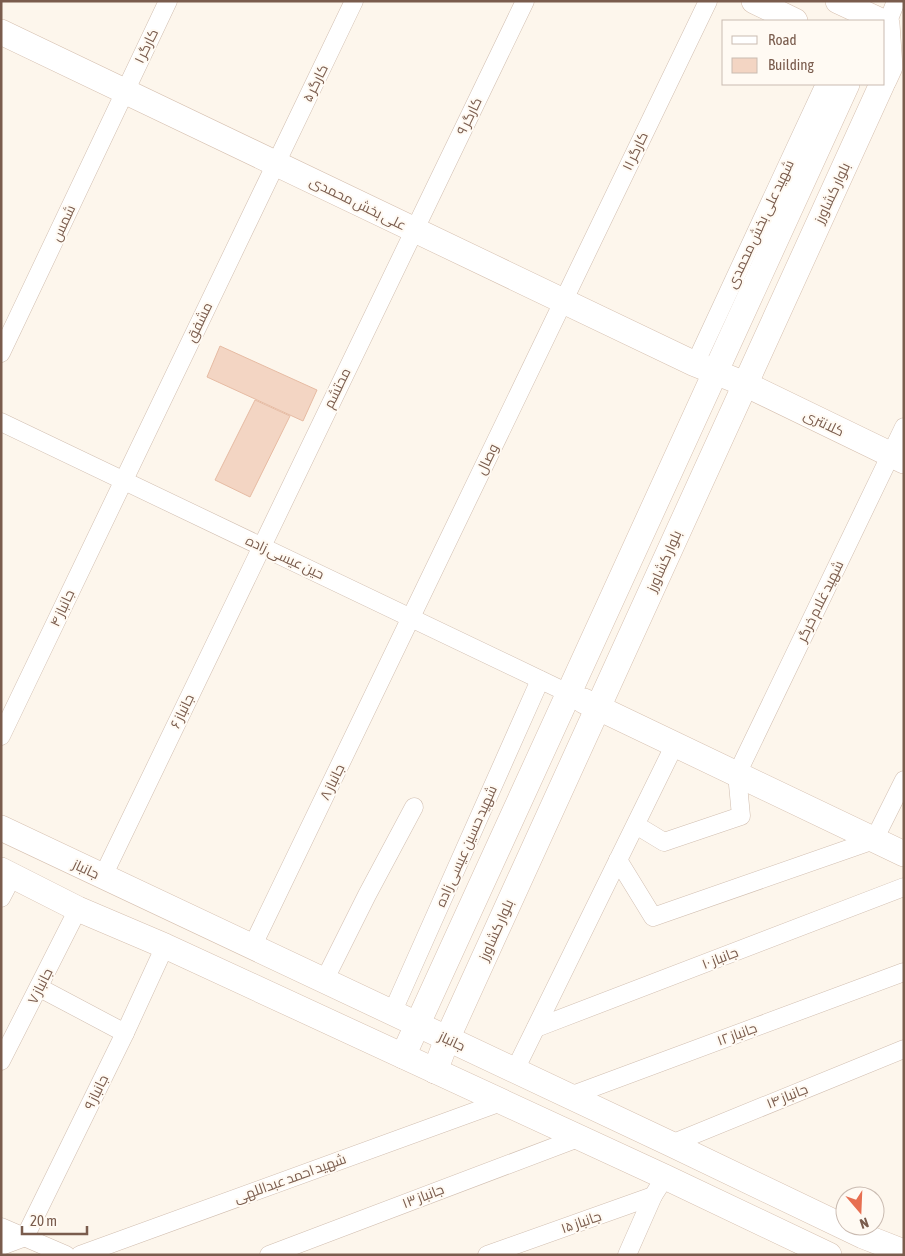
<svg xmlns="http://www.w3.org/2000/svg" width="905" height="1256" font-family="'Asap Condensed',Cairo,sans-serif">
<rect width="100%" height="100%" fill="#fdf6ec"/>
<!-- building -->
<g fill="#f3d5c3" stroke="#e6bba3">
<path d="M 220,346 L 317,390 L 303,421 L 207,377 Z"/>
<path d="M 255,400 L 290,416 L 250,497 L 215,480 Z"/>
</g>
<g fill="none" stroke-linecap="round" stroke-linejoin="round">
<defs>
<g id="street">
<path d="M 887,24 L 896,1"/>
<path d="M 1,353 L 168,1"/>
<path d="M 695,364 L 825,84"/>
<path d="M 1,422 L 568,693"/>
<path d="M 1,736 L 354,1"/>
<path d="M 636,825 L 664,842 L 741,816 L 737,774 L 904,427"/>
<path d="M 618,860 L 653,917 L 874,840 L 904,780"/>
<path d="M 103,876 L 525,1"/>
<path d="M 1,898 L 13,875"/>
<path d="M 252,947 L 708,1"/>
<path d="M 324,981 L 367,895 L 414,807"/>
<path d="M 40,988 L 125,1033"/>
<path d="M 392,1013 L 540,680"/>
<path d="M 536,1028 L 904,887"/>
<path d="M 1,1061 L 78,909"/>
<path d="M 515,1070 L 675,744"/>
<path d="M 570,1096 L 904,972"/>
<path d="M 671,1144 L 904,1049"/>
<path d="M 1,1227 L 66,1255"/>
<path d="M 25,1237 L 125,1033 L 165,946"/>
<path d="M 1,1246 L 25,1237"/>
<path d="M 80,1255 L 501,1102"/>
<path d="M 269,1255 L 578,1138"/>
<path d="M 487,1255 L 653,1196 L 665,1177"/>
<path d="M 627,1255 L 653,1196"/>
</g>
<g id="secondary">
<path d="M 754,1 L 795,21"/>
<path d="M 838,1 L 881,21"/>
<path d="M 1,32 L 695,364 L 745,384 L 904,461"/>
<path d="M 884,80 L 890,67 L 887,24"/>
<path d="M 584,701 L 904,854"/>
<path d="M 1,828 L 671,1144 L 863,1236 L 904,1252"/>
<path d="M 1,870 L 78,909 L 165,946 L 665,1177 L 829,1255"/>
<path d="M 403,1056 L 847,84"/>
<path d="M 435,1071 L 447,1039 L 882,84"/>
</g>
</defs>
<!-- street casing -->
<use href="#street" stroke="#d1beb0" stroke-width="19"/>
<!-- secondary casing -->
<use href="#secondary" stroke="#d6c0b0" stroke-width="26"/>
<!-- street -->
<use href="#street" stroke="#fff" stroke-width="18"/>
<!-- secondary -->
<use href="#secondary" stroke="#fff" stroke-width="25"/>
</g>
<g text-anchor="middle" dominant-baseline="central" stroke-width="4" stroke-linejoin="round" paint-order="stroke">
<!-- street labels -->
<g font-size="14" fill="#7a5c4d" stroke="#fffaf3">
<text transform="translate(146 46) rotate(-64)">کارگر ۱</text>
<text transform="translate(315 83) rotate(-64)">کارگر ۵</text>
<text transform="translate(469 116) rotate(-64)">کارگر ۹</text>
<text transform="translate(635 151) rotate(-64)">کارگر ۱۱</text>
<text transform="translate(832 193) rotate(-65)">بلوار کشاورز</text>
<text transform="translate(358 203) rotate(26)">علی بخش محمدی</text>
<text transform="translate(63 223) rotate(-65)">شمس</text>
<text transform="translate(760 224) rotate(-65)">شهید علی بخش محمدی</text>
<text transform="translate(199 322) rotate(-64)">مشفق</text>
<text transform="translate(337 388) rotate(-64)">محتشم</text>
<text transform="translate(824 423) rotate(26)">کلانتری</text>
<text transform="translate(487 459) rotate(-64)">وصال</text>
<text transform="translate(285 557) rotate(25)">حین عیسی زاده</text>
<text transform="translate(664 561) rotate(-66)">بلوار کشاورز</text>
<text transform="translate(820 601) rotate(-64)">شهید غلام خرگر</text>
<text transform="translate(62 608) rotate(-65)">جانباز ۴</text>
<text transform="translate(182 711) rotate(-64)">جانباز ۶</text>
<text transform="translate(332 782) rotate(-64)">جانباز ۸</text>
<text transform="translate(466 846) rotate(-66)">شهید حسین عیسی زاده</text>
<text transform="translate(86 869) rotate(25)">جانباز</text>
<text transform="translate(496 930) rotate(-66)">بلوار کشاورز</text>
<text transform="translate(720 958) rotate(-21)">جانباز ۱۰</text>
<text transform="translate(40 986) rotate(-63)">جانباز ۷</text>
<text transform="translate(737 1034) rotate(-20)">جانباز ۱۲</text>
<text transform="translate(452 1041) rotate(25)">جانباز</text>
<text transform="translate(96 1092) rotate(-64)">جانباز ۹</text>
<text transform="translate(787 1096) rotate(-22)">جانباز ۱۴</text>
<text transform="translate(290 1178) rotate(-20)">شهید احمد عبداللهی</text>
<text transform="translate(423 1196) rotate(-21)">جانباز ۱۳</text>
<text transform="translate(581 1222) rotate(-19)">جانباز ۱۵</text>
</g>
</g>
<!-- border -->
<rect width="905" height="1256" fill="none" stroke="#7a5c4d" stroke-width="5"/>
<!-- legend -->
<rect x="722" y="20" width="162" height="65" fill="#fffaf3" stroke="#cabbb1"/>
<rect x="732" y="36" width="25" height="8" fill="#ffffff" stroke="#cabbb1"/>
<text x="768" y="45" font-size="15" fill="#7a5c4d">Road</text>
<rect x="732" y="58" width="25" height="15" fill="#f3d5c3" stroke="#cabbb1"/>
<text x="768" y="70" font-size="15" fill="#7a5c4d">Building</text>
<!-- north arrow -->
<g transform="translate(860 1211) rotate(161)"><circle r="24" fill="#fffaf3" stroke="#cabbb1"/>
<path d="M0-4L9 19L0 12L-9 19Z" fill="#e76f51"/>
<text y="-8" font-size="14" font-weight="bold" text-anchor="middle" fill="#7a5c4d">N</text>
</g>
<!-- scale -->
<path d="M22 1226v8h65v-8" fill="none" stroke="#7a5c4d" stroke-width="2.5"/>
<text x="30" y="1226" font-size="15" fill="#7a5c4d" stroke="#fffaf3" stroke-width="4" paint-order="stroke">20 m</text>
</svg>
